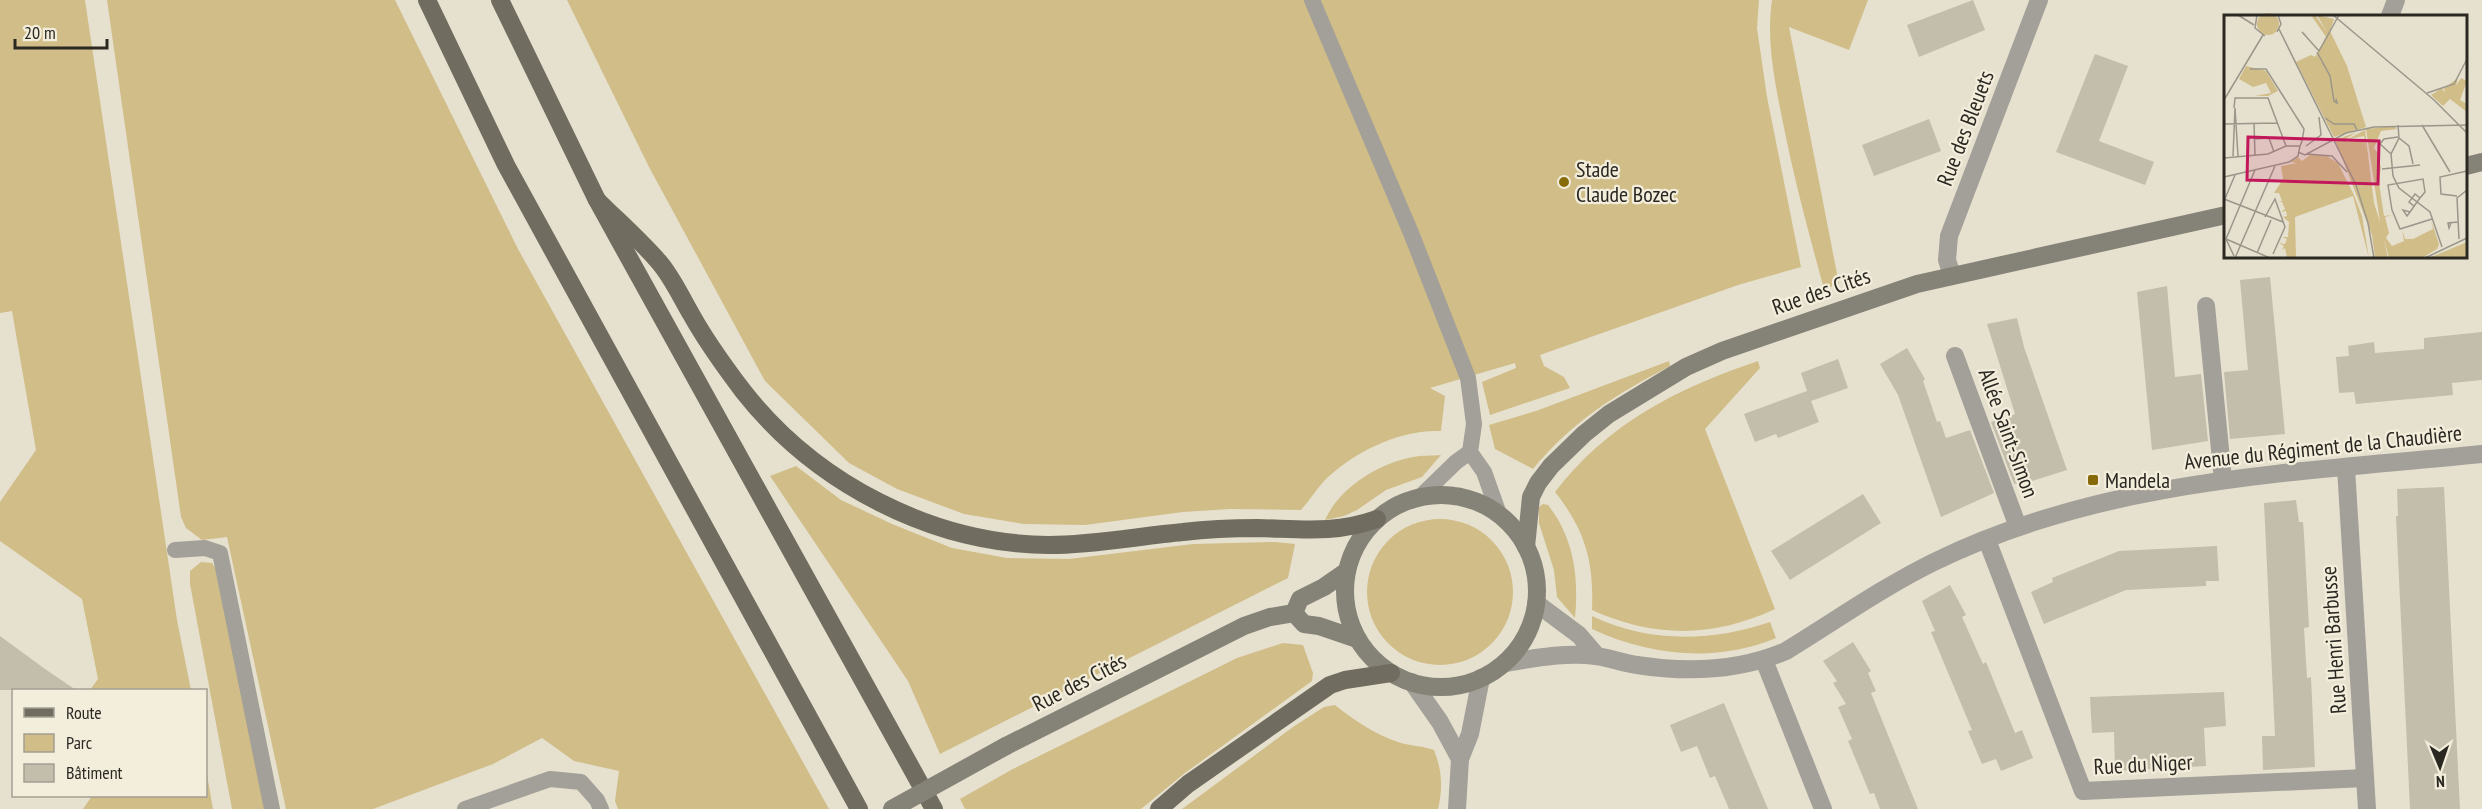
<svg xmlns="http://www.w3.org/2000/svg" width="2482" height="809" font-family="'PT Sans Narrow',sans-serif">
<rect width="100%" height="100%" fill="#e6e0cf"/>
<!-- green -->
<g fill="#d1bd87">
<path d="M 0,0 L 85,0 L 177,620 L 191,690 L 90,690 L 98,679 L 82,599 L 0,541 L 0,502 L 36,450 L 12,311 L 0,313 Z"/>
<path d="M 107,0 L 395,0 L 518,249 L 829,809 L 618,809 L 615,801 L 619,771 L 574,761 L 542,738 L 493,764 L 373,809 L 286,809 L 227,537 L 202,540 L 186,528 L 181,517 Z"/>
<path d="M 567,0 L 1759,0 L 1757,28 L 1767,97 L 1801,267 L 1738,285 L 1540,355 L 1544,366 L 1564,377 L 1570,388 L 1490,415 L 1482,382 L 1516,368 L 1515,363 L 1430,388 L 1445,396 L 1441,431 C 1400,429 1353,452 1324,481 C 1316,490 1309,501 1301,510 L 1230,509 L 1183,512 L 1085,525 L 1024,524 L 964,514 L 897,489 L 849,463 L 765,381 L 649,167 Z"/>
<path d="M 1772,0 L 1868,0 L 1849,50 L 1789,27 L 1839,284 L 1824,289 C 1809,234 1794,179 1783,123 C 1775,82 1766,42 1772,0 Z"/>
<path d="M 1669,361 L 1670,366 C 1615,395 1574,420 1533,469 L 1495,449 L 1489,425 L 1536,411 Z"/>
<path d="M 1758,361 L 1760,368 L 1705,429 L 1775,609 C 1713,638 1654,638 1592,610 C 1594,561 1585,530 1555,492 C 1608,423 1678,388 1758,361 Z"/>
<path d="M 1441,455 L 1422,477 L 1386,490 L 1357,510 L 1344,516 L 1325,520 C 1339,488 1379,463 1413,457 C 1422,455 1432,456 1441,455 Z"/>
<path d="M 796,466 L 841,500 L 892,524 L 952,548 L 1007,558 L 1069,559 L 1193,544 L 1275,542 L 1295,544 L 1288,578 L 940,754 L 908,681 L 770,476 Z"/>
<path d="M 1543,504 L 1548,505 C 1574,538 1579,577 1575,618 L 1557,597 L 1554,570 L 1539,523 L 1539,507 Z"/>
<circle cx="1440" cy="592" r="73"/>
<path d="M 201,562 L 212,563 L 218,572 L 266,809 L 232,809 L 190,584 L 190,571 Z"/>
<path d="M 1592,616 C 1648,643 1712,642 1770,622 L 1776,638 C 1716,663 1650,656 1592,629 Z"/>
<path d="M 1283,643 L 1303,645 L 1313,673 L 1312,681 L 1185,773 L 1141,809 L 965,809 L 960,799 L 1011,770 L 1237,658 Z"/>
<path d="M 1335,705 C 1355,721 1376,735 1401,743 C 1412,746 1423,746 1434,750 C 1442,770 1443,788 1438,809 L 1182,809 L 1293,727 L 1324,707 Z"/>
<path d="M 206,769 L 213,809 L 83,809 L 92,796 L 206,796 Z"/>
</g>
<!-- building -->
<g fill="#c3bdac">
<path d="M 1973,0 L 1985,30 L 1919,57 L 1907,25 Z"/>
<path d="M 2095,54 L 2128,66 L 2099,141 L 2154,162 L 2145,185 L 2056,152 Z"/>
<path d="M 1929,119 L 1941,151 L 1874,176 L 1862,145 Z"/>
<path d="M 2270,277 L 2285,434 L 2230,439 L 2224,372 L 2248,370 L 2240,280 Z"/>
<path d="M 2167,286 L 2175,377 L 2201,374 L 2208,441 L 2152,450 L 2137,292 Z"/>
<path d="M 2017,318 L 2024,347 L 2067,470 L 2019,485 L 2018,483 L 2014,484 L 1991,422 L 2015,414 L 1987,324 Z"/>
<path d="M 2482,332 L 2482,380 L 2452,383 L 2453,395 L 2356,404 L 2354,392 L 2339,393 L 2336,357 L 2349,356 L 2348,346 L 2374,342 L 2375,353 L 2424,349 L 2424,338 Z"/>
<path d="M 1907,348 L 1925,379 L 1923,381 L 1937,422 L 1940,421 L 1946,438 L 1970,430 L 1994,493 L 1941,517 L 1898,395 L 1880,364 Z"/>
<path d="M 1838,359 L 1848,388 L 1811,401 L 1819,422 L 1778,438 L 1776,434 L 1755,442 L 1744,414 L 1807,391 L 1801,373 Z"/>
<path d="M 2444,487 L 2460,809 L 2410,809 L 2396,516 L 2398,516 L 2397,489 Z"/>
<path d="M 1863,494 L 1881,523 L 1790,580 L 1771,551 Z"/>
<path d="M 2296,500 L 2299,522 L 2303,522 L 2304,535 L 2309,627 L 2304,628 L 2307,678 L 2311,677 L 2315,767 L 2263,770 L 2262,736 L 2275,736 L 2264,503 Z"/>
<path d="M 2217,546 L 2219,581 L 2206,581 L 2206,586 L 2126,590 L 2044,624 L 2031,592 L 2053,582 L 2052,578 L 2119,551 Z"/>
<path d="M 1950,585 L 1966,615 L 1962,617 L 1983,664 L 1986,662 L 2015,733 L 2022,730 L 2033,758 L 2001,771 L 1996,759 L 1982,764 L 1968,731 L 1972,730 L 1931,632 L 1935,631 L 1922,601 Z"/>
<path d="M 0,636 L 45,669 L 76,690 L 0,690 Z"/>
<path d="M 1853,642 L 1871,671 L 1868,673 L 1876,691 L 1871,693 L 1918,809 L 1880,809 L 1874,793 L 1870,794 L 1848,741 L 1852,739 L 1838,707 L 1846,704 L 1833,683 L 1837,681 L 1823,661 Z"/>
<path d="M 2224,692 L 2226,726 L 2204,728 L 2206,766 L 2115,771 L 2114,732 L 2092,733 L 2090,697 Z"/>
<path d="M 1724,703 L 1744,752 L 1768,809 L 1729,809 L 1715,776 L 1710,778 L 1697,746 L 1681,752 L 1670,725 Z"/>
</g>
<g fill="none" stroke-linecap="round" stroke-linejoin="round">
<!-- lane -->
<g stroke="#a3a099" stroke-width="16">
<path d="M 1312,0 L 1411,233 L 1468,378 L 1474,424 L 1470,452 L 1484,472 L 1499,514"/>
<path d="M 1419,498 L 1456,462 L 1470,452"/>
<path d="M 175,550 L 205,548 L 220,553 L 272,809"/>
<path d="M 465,809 L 550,779 L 581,782 L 597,800 L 601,809"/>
</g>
<!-- street -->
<g stroke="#a3a099" stroke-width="18">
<path d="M 2390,16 L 2396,0"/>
<path d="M 1952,275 L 1947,260 L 1949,236 L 2039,0"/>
<path d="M 2206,306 L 2223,480"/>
<path d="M 1955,356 L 2018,527"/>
<path d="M 2346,468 L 2367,809"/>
<path d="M 1987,540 L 2083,791 L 2365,778"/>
<path d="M 1536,603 L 1579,635 L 1597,656"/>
<path d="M 1764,660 L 1823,809"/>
<path d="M 1505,663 C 1535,658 1566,652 1596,656 C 1610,658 1623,663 1637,665 C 1688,673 1739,671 1786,651 C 1835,621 1883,587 1934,562 C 2105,478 2296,473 2482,454"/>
<path d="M 1412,682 L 1440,722 L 1460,759"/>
<path d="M 1457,809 L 1460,759 L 1470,734 L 1481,678"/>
</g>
<!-- secondary -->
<g stroke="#858277" stroke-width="18">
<path d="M 2466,166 L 2482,162"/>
<circle cx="1441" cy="591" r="96"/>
<path d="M 1526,547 L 1531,497 L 1538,483 L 1551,466 L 1584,434 L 1609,414 L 1686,367 L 1722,351 L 1917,284 L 2226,215"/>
<path d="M 1294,613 L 1300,599 L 1324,587 L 1347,571"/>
<path d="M 1294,613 L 1304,624 L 1319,626 L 1357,639"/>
<path d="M 1006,746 L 1244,626 L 1270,617 L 1294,613"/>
</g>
<!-- primary -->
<g stroke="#706c5f" stroke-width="18">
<path d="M 427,0 L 506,165 L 859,809"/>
<path d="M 500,0 L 597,200 L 934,809"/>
<path d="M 597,200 C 617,220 640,240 659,262 C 672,277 681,297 691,314 C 706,341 724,366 743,391 C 815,483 932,544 1049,545 C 1094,545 1139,536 1183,532 C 1208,529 1233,528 1258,528 C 1301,529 1335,534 1377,519"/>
<path d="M 1159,809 L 1188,784 L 1330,685 L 1345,680 L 1391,673"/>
</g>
<!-- secondary-bridge -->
<path stroke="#858277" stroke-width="18" d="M 892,809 L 1006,746"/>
</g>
<!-- markers -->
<g fill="#876b09" stroke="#f3eddc" stroke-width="2">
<circle cx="1564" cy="182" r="6"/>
<rect x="2087" y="474" width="12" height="12" rx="3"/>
</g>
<g text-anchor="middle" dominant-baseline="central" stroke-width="4.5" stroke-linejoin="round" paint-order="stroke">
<!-- street labels -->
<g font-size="22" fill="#2b2822" stroke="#f3eddc">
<text transform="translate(1965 128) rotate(-69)">Rue des Bleuets</text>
<text transform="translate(1821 291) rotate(-19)">Rue des Cités</text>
<text transform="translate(2009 433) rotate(70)">Allée Saint-Simon</text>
<text transform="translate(2323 447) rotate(-6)">Avenue du Régiment de la Chaudière</text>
<text transform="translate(2333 640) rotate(-94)">Rue Henri Barbusse</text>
<text transform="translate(1079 682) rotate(-27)">Rue des Cités</text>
<text transform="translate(2143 764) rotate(-3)">Rue du Niger</text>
</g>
<!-- poi labels -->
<g font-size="22" fill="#2b2822" stroke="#f3eddc" text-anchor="start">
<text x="1576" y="169">Stade<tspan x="1576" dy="25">Claude Bozec</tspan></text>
<text x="2105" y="480">Mandela</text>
</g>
</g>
<!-- overview -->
<g transform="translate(2224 15)">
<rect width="243" height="243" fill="#e6e0cf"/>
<path d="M33 9a11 11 0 1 1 22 0a11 11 0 1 1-22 0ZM 87,0 L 91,0 L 103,17 L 93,0 L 110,4 L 106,16 L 123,51 L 142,112 L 110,122 L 72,47 L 87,40 L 91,42 L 102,22 ZM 22,51 L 42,56 L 54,76 L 44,81 L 31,81 L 47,78 L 42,68 L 29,72 L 15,64 ZM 234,63 L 232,71 L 237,63 L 243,66 L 236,85 L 243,89 L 243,97 L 226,84 L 219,91 L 207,80 L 218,73 L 221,78 L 220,73 ZM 170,111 L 173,114 L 157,116 L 150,133 L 156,141 L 153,145 L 157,152 L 155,168 L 160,201 L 168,200 L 161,202 L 165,218 L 162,223 L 168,231 L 180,226 L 178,214 L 181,224 L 189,224 L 209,214 L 207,205 L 215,229 L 213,234 L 198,243 L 165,243 L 159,221 L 164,243 L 151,243 L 148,220 L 111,125 L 133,117 L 123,123 L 123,127 L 140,124 L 143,138 L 140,121 L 124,124 L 141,115 L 150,188 L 156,207 L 142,114 ZM 86,140 L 101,140 L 114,148 L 130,180 L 138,201 L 145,243 L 129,181 L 71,202 L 72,243 L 63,243 L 61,233 L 58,235 L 60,231 L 55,228 L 61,229 L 63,224 L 58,222 L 64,222 L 65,207 L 59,202 L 63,201 L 62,196 L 57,197 L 61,194 L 58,187 L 54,187 L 58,186 L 55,178 L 50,178 L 59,164 L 57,151 L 73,148 L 66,147 L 74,142 L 78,146 ZM 243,225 L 243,243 L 205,243 L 243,227 Z" fill="#d1bd87"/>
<path fill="none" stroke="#9b968a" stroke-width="1.5" d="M 14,0 L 30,10M 33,0 L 31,13 L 41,21M 109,0 L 210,85 L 243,118M 55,14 L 132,170 L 144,208 L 150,243M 53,17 L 57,9 L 54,0M 82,21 L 78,17 L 95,36 L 115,0M 93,37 L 106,61 L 110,86 L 113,88 L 112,84M 203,78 L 230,69 L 243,44M 0,85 L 39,20M 10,93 L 11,83 L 44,83 L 62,131M 101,103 L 110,109 L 130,109 L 133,115M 30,108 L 31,140M 0,109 L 53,108M 174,110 L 175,123 L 167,139 L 169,161 L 175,173 L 206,197 L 218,232M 198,110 L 226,157M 175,123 L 185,131 L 189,149M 30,124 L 45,123 L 50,137M 82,131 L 97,120 L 95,102M 74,137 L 81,140 L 122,118 L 150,112 L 243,110M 82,139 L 108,141 L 123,157M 167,139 L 156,129 L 160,124 L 174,122M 9,141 L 11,93 L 14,141M 0,143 L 44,139 L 62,131 L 76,131 L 78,126 L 80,114 L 42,54 L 26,54M 158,154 L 196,150M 0,162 L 65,147 L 74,141 L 76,131M 233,181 L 217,179 L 216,162 L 243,156M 0,184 L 59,207M 0,186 L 11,160M 190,191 L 185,187 L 191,179 L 196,183M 186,197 L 179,195 L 183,201 L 186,197 L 193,187 L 196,183 L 201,177 L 199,164 L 164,170 L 168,195 L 176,214 L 208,204M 41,202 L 51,184 L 61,212 L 49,239M 227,208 L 225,213 L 224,208 L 234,207M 2,224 L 31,155M 2,224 L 46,243M 2,224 L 10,241M 235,224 L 233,183 L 243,175M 33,238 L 47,205M 11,243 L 51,151M 201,243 L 243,223"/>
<path fill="#c2185b" fill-opacity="0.15" stroke="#c2185b" stroke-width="3" d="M 24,122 L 155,126 L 154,169 L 23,165 Z"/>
<rect width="243" height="243" fill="none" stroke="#2b2822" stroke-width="3"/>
</g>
<!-- legend -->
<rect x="12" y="689" width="195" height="108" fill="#f3eddc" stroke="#a39e92" stroke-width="1.5"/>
<rect x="24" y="708" width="30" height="9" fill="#706c5f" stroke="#a39e92" stroke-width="1.5"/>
<text x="66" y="719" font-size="18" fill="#2b2822">Route</text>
<rect x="24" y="734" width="30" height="18" fill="#d1bd87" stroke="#a39e92" stroke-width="1.5"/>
<text x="66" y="749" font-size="18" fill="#2b2822">Parc</text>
<rect x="24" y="764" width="30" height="18" fill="#c3bdac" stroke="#a39e92" stroke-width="1.5"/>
<text x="66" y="779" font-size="18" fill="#2b2822">Bâtiment</text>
<!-- north arrow -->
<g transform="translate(2440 767) rotate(178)" stroke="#f3eddc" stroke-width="4.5" paint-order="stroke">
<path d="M0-4.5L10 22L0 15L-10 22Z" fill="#2b2822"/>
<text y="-9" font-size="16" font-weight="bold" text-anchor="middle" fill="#2b2822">N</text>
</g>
<!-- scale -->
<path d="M15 39v9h92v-9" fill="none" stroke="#2b2822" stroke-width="3"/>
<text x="24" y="39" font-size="18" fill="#2b2822" stroke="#f3eddc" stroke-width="4.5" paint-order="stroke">20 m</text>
</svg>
